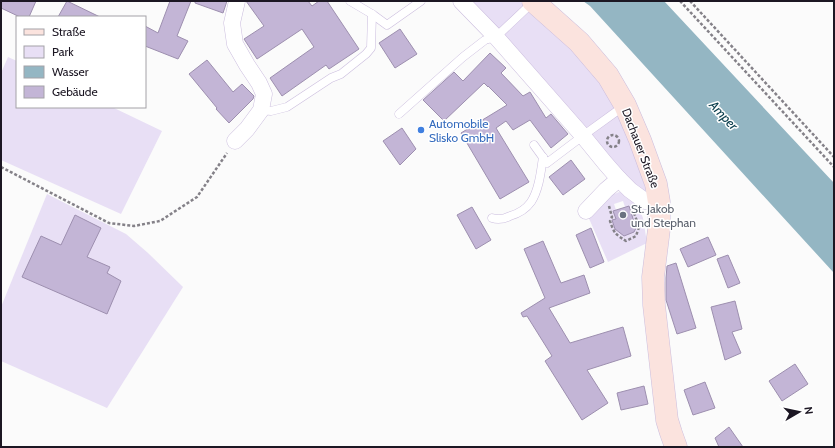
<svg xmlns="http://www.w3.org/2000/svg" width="835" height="448" font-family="Cabin,sans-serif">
<rect width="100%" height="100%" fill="#fbfbfb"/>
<!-- green -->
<g fill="#e8dff5" fill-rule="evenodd">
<path d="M 470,1 L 519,1 L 528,7 L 572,47 L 601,81 L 619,110 L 646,190 L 643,191 L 639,190 Z"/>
<path d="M 8,57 L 17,61 L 17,107 L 112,107 L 162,131 L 121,214 L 1,160 L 1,73 Z"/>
<path d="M 619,192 L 625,193 L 637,204 L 643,218 L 647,243 L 608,262 L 587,214 L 608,197 ZM 623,201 L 625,207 L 629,206 L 636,227 L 634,232 L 624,236 L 619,228 L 615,229 L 612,220 L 616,219 L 613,211 L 616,210 L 614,204 Z"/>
<path d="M 47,194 L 126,234 L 148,253 L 183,287 L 107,408 L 1,361 L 1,307 Z"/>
</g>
<!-- water -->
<path fill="#94b6c3" d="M 583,1 L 664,1 L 834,183 L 834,273 L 590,6 Z"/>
<!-- building -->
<g fill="#c3b5d6" stroke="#9d8faf">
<path d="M 1,1 L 36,1 L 29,17 L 20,17 L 1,8 Z"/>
<path d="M 67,1 L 100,17 L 58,17 Z"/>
<path d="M 170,1 L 191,1 L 177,36 L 188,41 L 178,59 L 145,46 L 145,26 L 158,33 Z"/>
<path d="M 195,1 L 227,1 L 223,13 L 195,3 Z"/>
<path d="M 246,1 L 308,1 L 312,6 L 319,1 L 327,1 L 359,49 L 329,69 L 326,65 L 282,96 L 270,78 L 314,47 L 302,29 L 257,59 L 244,39 L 264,26 Z"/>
<path d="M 400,29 L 417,54 L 395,68 L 379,43 Z"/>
<path d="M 490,53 L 506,68 L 501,73 L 523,96 L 530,92 L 546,118 L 551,114 L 568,134 L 551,148 L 530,120 L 513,130 L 506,121 L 496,128 L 529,182 L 500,199 L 461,133 L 507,105 L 488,86 L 488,87 L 484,83 L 444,121 L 423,100 L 454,72 L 463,81 Z"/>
<path d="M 207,60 L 233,92 L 242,84 L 254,96 L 253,99 L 229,123 L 216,109 L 217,108 L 189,74 Z"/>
<path d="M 402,128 L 416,149 L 400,165 L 383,141 Z"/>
<path d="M 571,160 L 585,179 L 563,195 L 549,177 Z"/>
<path d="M 629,206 L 636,228 L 634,232 L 624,236 L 615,229 L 612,220 L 616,219 L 613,211 Z"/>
<path d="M 472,207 L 491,240 L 476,249 L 457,215 Z"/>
<path d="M 75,215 L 101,228 L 87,257 L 110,267 L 107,273 L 121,281 L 107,314 L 22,277 L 41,236 L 61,245 Z"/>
<path d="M 591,228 L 604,262 L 590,268 L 576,235 Z"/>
<path d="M 708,237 L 716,255 L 688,267 L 680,249 Z"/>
<path d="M 543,241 L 561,283 L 584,275 L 590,293 L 549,308 L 570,343 L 623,327 L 631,356 L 587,370 L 608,403 L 582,420 L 545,361 L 552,356 L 527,316 L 523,317 L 521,313 L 545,298 L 524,249 Z"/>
<path d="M 728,255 L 740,283 L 728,288 L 717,259 Z"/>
<path d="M 676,263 L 696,328 L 677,334 L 666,300 L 666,278 L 667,266 Z"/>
<path d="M 735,301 L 742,329 L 732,332 L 741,353 L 725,360 L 711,307 Z"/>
<path d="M 795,364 L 808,384 L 782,401 L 769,381 Z"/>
<path d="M 705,382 L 715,408 L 693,415 L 684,390 Z"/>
<path d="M 644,386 L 648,404 L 621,410 L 617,393 Z"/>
<path d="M 729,427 L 743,447 L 719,447 L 715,438 Z"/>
</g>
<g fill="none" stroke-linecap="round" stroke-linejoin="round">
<defs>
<g id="lane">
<path d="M 350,1 L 372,14 L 387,25 L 421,1"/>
<path d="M 261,110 L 271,111 L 287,107 L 331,78 L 341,74 L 366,54 L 371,48 L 372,14"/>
<path d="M 399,114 L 463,57 L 485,40 L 496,37 L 533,2"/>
<path d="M 534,145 L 547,163 L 588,132 L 624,106"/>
<path d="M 492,218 C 498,220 504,219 510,216 C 517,214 526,209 531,202 C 539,190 541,171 543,157"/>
</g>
<g id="street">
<path d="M 461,1 L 496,37 L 583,136 L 605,163 L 619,179 L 630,190 L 645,201 L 659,202"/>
<path d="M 235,141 L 247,129 L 261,110 L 264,94 L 259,83 L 247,65 L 235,44 L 232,23 L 237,1"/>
<path d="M 586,211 L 606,190 L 619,179"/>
</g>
<path id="secondary" d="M 533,1 L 579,42 L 608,76 L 625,105 L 640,140 L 656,184 L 659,202 L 659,229 L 653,277 L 654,305 L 667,420 L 671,433 L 676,447"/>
</defs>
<!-- lane casing -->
<use href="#lane" stroke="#cbbdde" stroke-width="9"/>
<!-- street casing -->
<use href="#street" stroke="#cbbdde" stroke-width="17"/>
<!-- secondary casing -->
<use href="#secondary" stroke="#cbbdde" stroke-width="23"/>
<!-- path -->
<g stroke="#848188" stroke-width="2.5" stroke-dasharray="3 2" stroke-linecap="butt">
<path d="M 680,1 L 834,167"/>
<path d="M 690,1 L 834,157"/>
<circle cx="613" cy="141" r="6"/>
<path d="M 1,167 L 109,223 L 134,226 L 160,221 L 197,197 L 227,153"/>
<path d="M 609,206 L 612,217 L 610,221 C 614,233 615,234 626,241 L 636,236 L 639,227 L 633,210"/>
</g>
<!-- lane -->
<use href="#lane" stroke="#fff" stroke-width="8"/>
<!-- street -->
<use href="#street" stroke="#fff" stroke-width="16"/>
<!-- secondary -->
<use href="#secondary" stroke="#fbe3de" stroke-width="22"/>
</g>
<!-- markers -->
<circle fill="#3f7fe0" stroke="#fff" stroke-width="1.5" cx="421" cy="130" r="4"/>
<circle fill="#6b7280" stroke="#fff" stroke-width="1.5" cx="623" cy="215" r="4"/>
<g text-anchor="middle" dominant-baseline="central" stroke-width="3" stroke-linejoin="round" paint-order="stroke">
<!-- shop labels -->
<g font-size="12" fill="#366cbe" stroke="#fff" text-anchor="start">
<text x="429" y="123">Automobile<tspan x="429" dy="14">Slisko GmbH</tspan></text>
</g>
<!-- street labels -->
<g font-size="12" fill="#1c1723" stroke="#fff">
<text transform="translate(641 148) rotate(69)">Dachauer Straße</text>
</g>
<!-- worship labels -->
<g font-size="12" fill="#5b616d" stroke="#fff" text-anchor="start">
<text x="631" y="208">St. Jakob<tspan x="631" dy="14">und Stephan</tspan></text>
</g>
<!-- water labels -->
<g font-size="13" font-style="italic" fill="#0d404f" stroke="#fff">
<text transform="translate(724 115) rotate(47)">Amper</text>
</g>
</g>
<!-- border -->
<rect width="835" height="448" fill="none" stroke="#1c1723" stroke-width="4"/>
<!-- legend -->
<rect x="16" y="16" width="130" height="92" fill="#ffffff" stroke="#a4a2a7"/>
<rect x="24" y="29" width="20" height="6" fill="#fbe3de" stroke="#a4a2a7"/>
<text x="52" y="36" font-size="12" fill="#1c1723">Straße</text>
<rect x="24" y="46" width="20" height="12" fill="#e8dff5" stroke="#a4a2a7"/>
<text x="52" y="56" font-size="12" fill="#1c1723">Park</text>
<rect x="24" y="66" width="20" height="12" fill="#94b6c3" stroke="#a4a2a7"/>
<text x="52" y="76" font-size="12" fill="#1c1723">Wasser</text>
<rect x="24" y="86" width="20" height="12" fill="#c3b5d6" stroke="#a4a2a7"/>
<text x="52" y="96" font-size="12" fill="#1c1723">Gebäude</text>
<!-- north arrow -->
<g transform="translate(799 412) rotate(81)" stroke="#ffffff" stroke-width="3" paint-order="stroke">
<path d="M0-3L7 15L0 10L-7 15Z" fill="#1c1723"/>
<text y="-6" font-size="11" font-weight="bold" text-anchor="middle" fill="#1c1723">N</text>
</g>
</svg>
